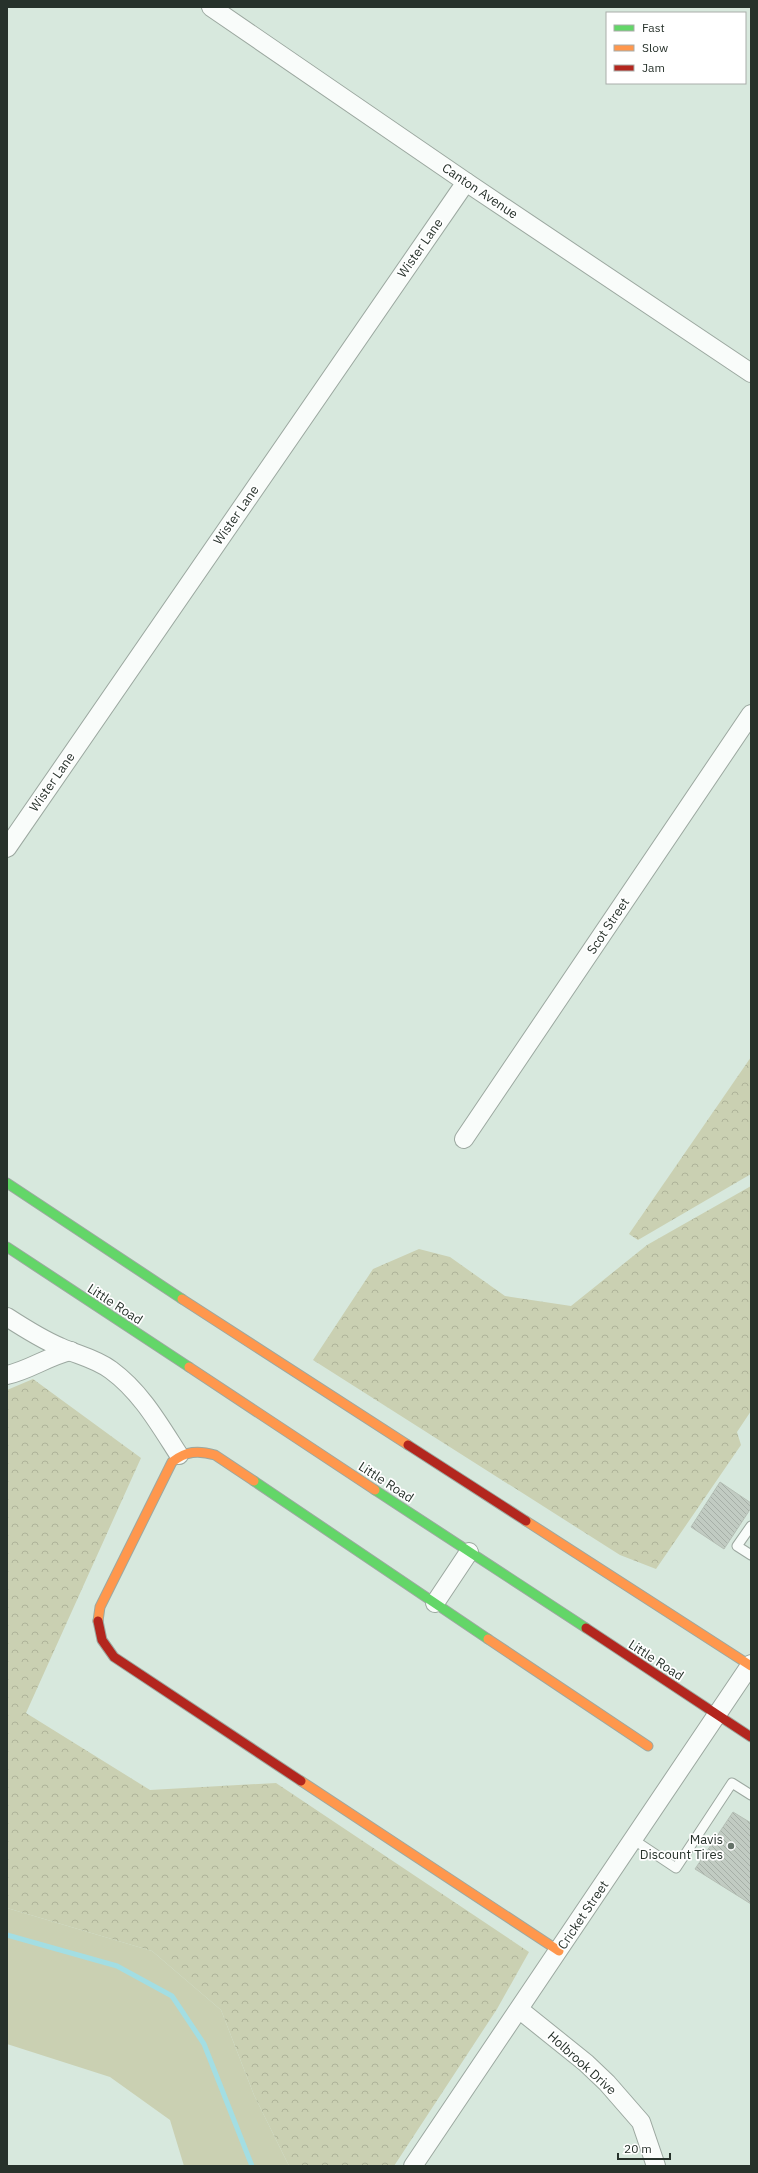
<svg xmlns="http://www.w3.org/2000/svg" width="758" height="2173" font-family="'IBM Plex Sans',sans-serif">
<defs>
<pattern id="forest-crowns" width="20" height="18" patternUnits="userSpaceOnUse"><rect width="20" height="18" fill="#cad0b2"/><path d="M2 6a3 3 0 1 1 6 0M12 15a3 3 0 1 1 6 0" fill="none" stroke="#aeb399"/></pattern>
<pattern id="building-back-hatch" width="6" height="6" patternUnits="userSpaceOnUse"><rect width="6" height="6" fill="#c1cbc2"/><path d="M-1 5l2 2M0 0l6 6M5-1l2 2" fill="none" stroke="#a6afa7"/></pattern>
</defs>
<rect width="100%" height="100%" fill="#d7e8dd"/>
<!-- grass -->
<path fill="#cad0b2" d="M 7,1908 L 152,1951 L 221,2010 L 254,2095 L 289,2166 L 184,2166 L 170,2120 L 110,2077 L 7,2044 Z"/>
<!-- forest -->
<g fill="url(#forest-crowns)">
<path d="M 751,1057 L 751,1174 L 638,1240 L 629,1234 Z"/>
<path d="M 751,1186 L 751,1411 L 737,1432 L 741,1445 L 656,1569 L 620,1555 L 313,1360 L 373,1269 L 419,1249 L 450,1257 L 505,1296 L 571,1306 L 647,1245 Z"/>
<path d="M 33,1379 L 141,1458 L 26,1713 L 150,1790 L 276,1783 L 529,1952 L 497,2009 L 394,2166 L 289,2166 L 254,2095 L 221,2010 L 152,1951 L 7,1908 L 7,1390 Z"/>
</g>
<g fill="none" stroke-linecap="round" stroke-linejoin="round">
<!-- stream -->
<path stroke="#a3dee3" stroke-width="5" d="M 7,1935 L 117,1966 L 172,1996 L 204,2044 L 252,2166"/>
</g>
<!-- building -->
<g fill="url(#building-back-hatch)" stroke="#b5bfb5">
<path d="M 720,1482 L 751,1503 L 751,1508 L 724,1549 L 691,1527 Z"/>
<path d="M 733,1812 L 751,1823 L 751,1904 L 695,1869 Z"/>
</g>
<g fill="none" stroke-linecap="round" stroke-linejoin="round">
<defs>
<g id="lane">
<path d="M 751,1526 L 737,1546 L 751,1555"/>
<path d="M 634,1840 L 676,1868 L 732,1783 L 751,1795"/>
</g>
<g id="street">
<path d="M 211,7 L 466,182 L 751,373"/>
<path d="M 7,848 L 466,182"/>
<path d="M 464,1139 L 751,714"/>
<path d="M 7,1317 C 24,1328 41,1339 60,1347 C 77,1355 95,1358 111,1370 C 141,1392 159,1424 179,1455"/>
<path d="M 7,1375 C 30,1370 48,1356 71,1351"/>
<path d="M 435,1603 L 469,1552"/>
<path d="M 520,2010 L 586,2063 L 607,2083 L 641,2122 L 656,2166"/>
<path d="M 413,2166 L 751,1664"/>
</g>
<g id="fast">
<path d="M 7,1183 L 182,1299"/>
<path d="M 7,1247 L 189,1367"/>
<path d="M 254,1481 L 488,1639"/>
<path d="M 375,1490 L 586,1628"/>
</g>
<g id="slow">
<path d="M 182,1299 L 408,1445"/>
<path d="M 189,1367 L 375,1490"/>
<path d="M 526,1521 L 751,1666"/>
<path d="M 98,1621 L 100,1607 L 172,1462 C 186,1451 198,1450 215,1455 L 254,1481"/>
<path d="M 488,1639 L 648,1746"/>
<path d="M 301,1781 L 559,1951"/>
</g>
<g id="jam">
<path d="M 408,1445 L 526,1521"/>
<path d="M 98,1621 L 102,1640 L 114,1657 L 301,1781"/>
<path d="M 586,1628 L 751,1737"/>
</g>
</defs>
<!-- lane casing -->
<use href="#lane" stroke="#9ca8a0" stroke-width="11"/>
<!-- street casing -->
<use href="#street" stroke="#9ca8a0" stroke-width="20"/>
<!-- fast casing -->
<use href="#fast" stroke="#9ca8a0" stroke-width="11"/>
<!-- slow casing -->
<use href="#slow" stroke="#9ca8a0" stroke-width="11"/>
<!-- jam casing -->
<use href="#jam" stroke="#9ca8a0" stroke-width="11"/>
<!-- lane -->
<use href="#lane" stroke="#f9fcfa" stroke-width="9"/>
<!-- street -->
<use href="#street" stroke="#f9fcfa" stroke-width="18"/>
<!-- fast -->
<use href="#fast" stroke="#63d668" stroke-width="9"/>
<!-- slow -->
<use href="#slow" stroke="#ff974d" stroke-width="9"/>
<!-- jam -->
<use href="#jam" stroke="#b3261e" stroke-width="9"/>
</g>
<!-- markers -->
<circle fill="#657269" stroke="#fff" stroke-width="1.5" cx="731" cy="1846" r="4"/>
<g text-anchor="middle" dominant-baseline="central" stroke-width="3.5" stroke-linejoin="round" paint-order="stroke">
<!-- street labels -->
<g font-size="13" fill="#27322b" stroke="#fff">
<text transform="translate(480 191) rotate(34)">Canton Avenue</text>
<text transform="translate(420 248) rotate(-55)">Wister Lane</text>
<text transform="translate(236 515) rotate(-55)">Wister Lane</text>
<text transform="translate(52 782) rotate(-55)">Wister Lane</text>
<text transform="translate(608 926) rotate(-56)">Scot Street</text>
<text transform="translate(115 1304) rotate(33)">Little Road</text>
<text transform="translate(386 1482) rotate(33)">Little Road</text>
<text transform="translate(656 1660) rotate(33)">Little Road</text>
<text transform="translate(583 1915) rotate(-56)">Cricket Street</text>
<text transform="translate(582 2063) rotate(42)">Holbrook Drive</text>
</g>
<!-- poi labels -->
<g font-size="13" fill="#27322b" stroke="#fff" text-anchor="end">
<text x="723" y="1839">Mavis<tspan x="723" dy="15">Discount Tires</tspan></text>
</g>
</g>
<!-- border -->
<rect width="758" height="2173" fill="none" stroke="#27322b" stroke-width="16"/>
<!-- legend -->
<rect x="606" y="12" width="140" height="72" fill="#ffffff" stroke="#a9adaa"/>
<rect x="614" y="25" width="20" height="6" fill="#63d668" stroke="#a9adaa"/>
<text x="642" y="32" font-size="12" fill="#27322b">Fast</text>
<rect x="614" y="45" width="20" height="6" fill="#ff974d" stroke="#a9adaa"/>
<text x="642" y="52" font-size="12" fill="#27322b">Slow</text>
<rect x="614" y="65" width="20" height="6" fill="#b3261e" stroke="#a9adaa"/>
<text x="642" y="72" font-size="12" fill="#27322b">Jam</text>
<!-- scale -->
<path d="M618 2153v6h52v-6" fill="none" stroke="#27322b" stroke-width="2"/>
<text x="624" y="2153" font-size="12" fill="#27322b" stroke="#ffffff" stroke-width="3" paint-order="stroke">20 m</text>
</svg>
